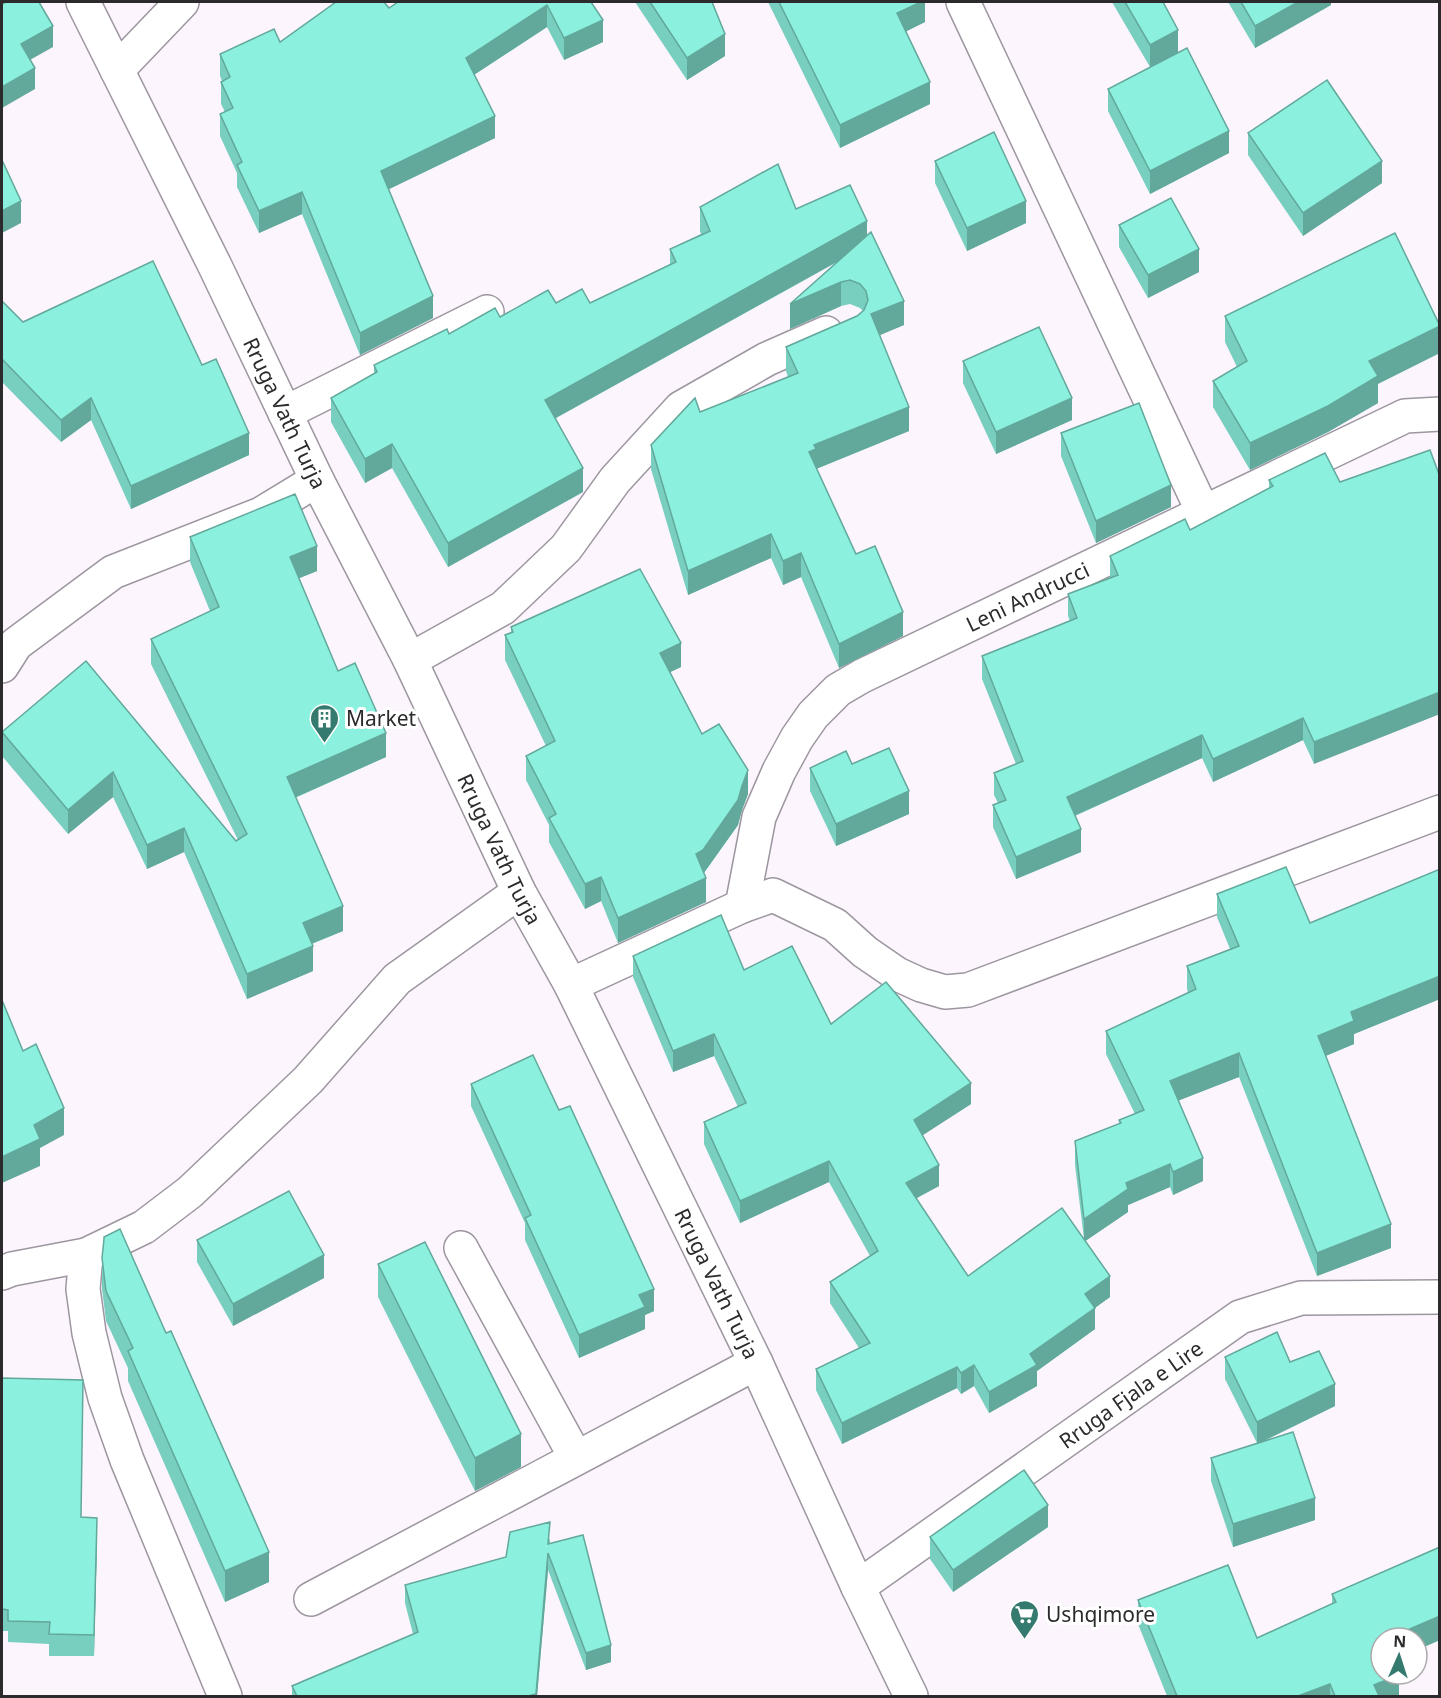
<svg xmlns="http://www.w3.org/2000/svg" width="1441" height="1698" font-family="'Noto Sans',sans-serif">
<rect width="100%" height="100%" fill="#fcf5fe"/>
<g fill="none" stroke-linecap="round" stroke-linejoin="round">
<defs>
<g id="minor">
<path d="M 963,2 L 1204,514"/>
<path d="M 117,70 L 182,2"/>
<path d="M 285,413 L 487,312"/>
<path d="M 410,660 L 503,608 L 566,548 L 615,480 L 681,408 L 767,359 L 826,333"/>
<path d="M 2,666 L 16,644 L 113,572 L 261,514 L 317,480"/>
<path id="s1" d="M 742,906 L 759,817 L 779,771 L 797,738 L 813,715 L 838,690 L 862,676 L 1405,416 L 1440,414"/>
<path d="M 571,985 L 742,906 L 773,895 L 835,925 L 865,952 L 897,974 L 921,985 L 945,992 L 968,990 L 1440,812"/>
<path d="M 461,1248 L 576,1458"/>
<path d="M 86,1255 L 83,1289 L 89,1333 L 105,1398 L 127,1460 L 225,1696"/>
<path d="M 2,1273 L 12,1269 L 86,1255 L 144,1227 L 190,1192 L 308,1080 L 397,979 L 519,892"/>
<path id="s2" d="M 858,1587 L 1240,1317 L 1301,1298 L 1440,1297"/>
<path d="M 311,1599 L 756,1363"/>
</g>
<g id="tertiary">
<path id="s3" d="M 83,2 L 215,266 L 317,480 L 410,660 L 519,892 L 571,985 L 756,1363 L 858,1587 L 911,1696"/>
</g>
</defs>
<!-- minor casing -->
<use href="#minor" stroke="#9d96a0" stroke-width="36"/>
<!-- tertiary casing -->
<use href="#tertiary" stroke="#9d96a0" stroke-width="36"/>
<!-- minor -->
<use href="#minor" stroke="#fff" stroke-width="33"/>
<!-- tertiary -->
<use href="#tertiary" stroke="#fff" stroke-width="33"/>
</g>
<!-- wall -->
<g fill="#78cebf">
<path d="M 592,2 L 603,42 L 564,60 L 547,27 L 474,75 L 495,138 L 389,189 L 433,318 L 360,355 L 302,214 L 259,233 L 237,187 L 237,173 L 220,136 L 220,114 L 225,112 L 221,104 L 221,82 L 222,81 L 220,76 L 220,54 L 280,42 L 389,8 Z"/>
<path d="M 635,2 L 712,2 L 725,56 L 687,80 Z"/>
<path d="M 768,2 L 925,2 L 925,22 L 906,31 L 930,104 L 840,148 Z"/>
<path d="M 1112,2 L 1163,2 L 1178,53 L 1229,153 L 1150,194 L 1108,111 L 1108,89 L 1150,67 Z"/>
<path d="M 1228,2 L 1331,2 L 1331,5 L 1255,48 Z"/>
<path d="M 1248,133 L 1382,183 L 1303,236 L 1248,155 Z"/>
<path d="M 935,161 L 1026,223 L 967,251 L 935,183 Z"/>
<path d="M 700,207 L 796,209 L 867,236 L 904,325 L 879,335 L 909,431 L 816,469 L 856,554 L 903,636 L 839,668 L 801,577 L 783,585 L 771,558 L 688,595 L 651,469 L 651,445 L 700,412 L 788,377 L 786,371 L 786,347 L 857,316 L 863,311 L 860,308 L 850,304 L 841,306 L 790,329 L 839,261 L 556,418 L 583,492 L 448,567 L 392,468 L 365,483 L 331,422 L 331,398 L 374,373 L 374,365 L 449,334 L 500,317 L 556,303 L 590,303 L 670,264 L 670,249 L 701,234 L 700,231 Z"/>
<path d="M 1119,225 L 1199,272 L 1148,298 L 1119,247 Z"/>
<path d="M 2,301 L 23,322 L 202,365 L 249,455 L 131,509 L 91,420 L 61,442 L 2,382 Z"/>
<path d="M 1225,316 L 1378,384 L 1378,403 L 1328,432 L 1250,470 L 1213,407 L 1213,381 L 1237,367 L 1225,342 Z"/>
<path d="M 963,361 L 1072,420 L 996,454 L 963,383 Z"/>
<path d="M 1061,433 L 1171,507 L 1096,543 L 1061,456 Z"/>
<path d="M 1325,453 L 1314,764 L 1303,740 L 1213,782 L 1202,758 L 1075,816 L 1081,852 L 1016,879 L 993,827 L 993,805 L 998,803 L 994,795 L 994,773 L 1016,764 L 982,679 L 982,656 L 1070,621 L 1068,616 L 1068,594 L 1110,578 L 1110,556 L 1190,530 L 1269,488 L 1269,480 Z"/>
<path d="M 190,537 L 317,571 L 299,578 L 338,671 L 386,757 L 295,798 L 343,931 L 312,944 L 313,971 L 247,999 L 184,852 L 147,869 L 113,797 L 68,834 L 2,756 L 2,732 L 86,661 L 236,841 L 238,840 L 151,664 L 151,639 L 210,611 L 190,562 Z"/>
<path d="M 511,627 L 681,667 L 670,672 L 702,734 L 748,794 L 742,810 L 738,825 L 704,873 L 706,902 L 618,943 L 601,901 L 585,909 L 549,842 L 549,825 L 526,780 L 526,756 L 546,746 L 505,660 L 505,635 L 511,633 Z"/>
<path d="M 810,768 L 909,814 L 836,846 L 810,791 Z"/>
<path d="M 1440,869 L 1440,999 L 1354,1034 L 1354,1044 L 1326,1056 L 1391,1248 L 1317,1276 L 1239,1077 L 1178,1100 L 1203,1181 L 1173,1195 L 1170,1187 L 1128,1205 L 1128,1212 L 1085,1241 L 1110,1297 L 1095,1308 L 1095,1329 L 1037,1371 L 1037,1386 L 989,1413 L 974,1386 L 961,1394 L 957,1388 L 842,1444 L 816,1390 L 816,1369 L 859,1348 L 830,1303 L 830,1282 L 870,1256 L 829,1182 L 740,1223 L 704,1144 L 704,1122 L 738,1107 L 714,1056 L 673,1072 L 633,977 L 633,956 L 744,970 L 831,1024 L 971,1104 L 922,1135 L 939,1186 L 916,1198 L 968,1276 L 1084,1239 L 1075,1165 L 1075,1141 L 1119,1124 L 1119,1120 L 1135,1114 L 1106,1054 L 1106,1031 L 1188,993 L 1187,989 L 1187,966 L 1230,949 L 1217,917 L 1217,894 L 1310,923 Z"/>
<path d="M 471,1084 L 654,1311 L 645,1315 L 645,1329 L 579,1358 L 525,1240 L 525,1223 L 471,1106 Z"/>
<path d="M 197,1240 L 324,1278 L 233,1326 L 197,1262 Z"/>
<path d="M 102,1258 L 269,1582 L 225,1602 L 128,1381 L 128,1368 L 106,1321 L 102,1289 Z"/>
<path d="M 378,1264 L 521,1467 L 475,1491 L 378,1297 Z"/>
<path d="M 1225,1357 L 1290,1362 L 1335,1406 L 1264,1441 L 1315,1520 L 1233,1547 L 1211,1481 L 1211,1458 L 1257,1443 L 1225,1379 Z"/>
<path d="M 2,1378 L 81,1517 L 97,1539 L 94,1656 L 49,1656 L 49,1644 L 8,1642 L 8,1631 L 2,1631 Z"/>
<path d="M 1048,1527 L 953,1592 L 930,1559 L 930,1537 Z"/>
<path d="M 550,1539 L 550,1544 L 611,1662 L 586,1670 L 548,1570 L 537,1696 L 292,1696 L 292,1686 L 413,1634 L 405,1603 L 405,1585 L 506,1557 Z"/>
<path d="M 1440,1547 L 1440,1640 L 1417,1650 L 1417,1638 L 1381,1638 L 1399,1696 L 1167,1696 L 1138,1624 L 1138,1600 L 1257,1638 L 1332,1604 L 1332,1594 Z"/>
</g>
<!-- shaded-wall -->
<g fill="#62a89b">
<path d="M 917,2 L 925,2 L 925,22 L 897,36 L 897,13 Z"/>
<path d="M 1298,2 L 1331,2 L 1331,5 L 1255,48 L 1255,26 Z"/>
<path d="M 547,5 L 547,27 L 466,80 L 466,58 Z"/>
<path d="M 603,20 L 603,42 L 564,60 L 564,38 Z"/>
<path d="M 53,26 L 53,47 L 21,65 L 21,44 Z"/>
<path d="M 1178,30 L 1178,53 L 1150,68 L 1150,45 Z"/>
<path d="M 725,34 L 725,56 L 687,80 L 687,58 Z"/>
<path d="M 35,68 L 35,89 L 2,108 L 2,87 Z"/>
<path d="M 930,82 L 930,104 L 840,148 L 840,125 Z"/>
<path d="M 495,116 L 495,138 L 381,193 L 381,171 Z"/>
<path d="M 1229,131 L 1229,153 L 1150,194 L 1150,171 Z"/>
<path d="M 1382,161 L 1382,183 L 1303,236 L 1303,213 Z"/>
<path d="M 302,192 L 302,214 L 259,233 L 259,211 Z"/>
<path d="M 21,201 L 21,223 L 2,233 L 2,211 Z"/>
<path d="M 1026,201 L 1026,223 L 967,251 L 967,228 Z"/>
<path d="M 867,221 L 867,245 L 545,424 L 545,400 Z"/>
<path d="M 1199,249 L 1199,272 L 1148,298 L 1148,275 Z"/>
<path d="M 841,282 L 841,306 L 790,329 L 790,304 Z"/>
<path d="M 433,296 L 433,318 L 360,355 L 360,333 Z"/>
<path d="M 904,301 L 904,325 L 871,339 L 871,314 Z"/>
<path d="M 1440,326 L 1440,353 L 1378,384 L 1378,403 L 1328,432 L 1250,470 L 1250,443 L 1369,361 Z"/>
<path d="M 91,398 L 91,420 L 61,442 L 61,420 Z"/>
<path d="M 1072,398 L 1072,420 L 996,454 L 996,432 Z"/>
<path d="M 909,407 L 909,431 L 816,469 L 809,452 L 814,445 Z"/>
<path d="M 249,433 L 249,455 L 131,509 L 131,486 Z"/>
<path d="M 392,444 L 392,468 L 365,483 L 365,459 Z"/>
<path d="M 583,468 L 583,492 L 448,567 L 448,543 Z"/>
<path d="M 1171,485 L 1171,507 L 1096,543 L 1096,521 Z"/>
<path d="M 771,534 L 771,558 L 688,595 L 688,571 Z"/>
<path d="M 317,546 L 317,571 L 290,582 L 290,557 Z"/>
<path d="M 801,553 L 801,577 L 783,585 L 783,561 Z"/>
<path d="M 903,612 L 903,636 L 839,668 L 839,644 Z"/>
<path d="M 681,643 L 681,667 L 660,677 L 660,653 Z"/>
<path d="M 1440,692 L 1440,714 L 1314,764 L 1314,742 Z"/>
<path d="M 1303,718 L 1303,740 L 1213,782 L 1213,759 Z"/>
<path d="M 386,733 L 386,757 L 287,801 L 287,777 Z"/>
<path d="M 1202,735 L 1202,758 L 1067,819 L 1067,797 Z"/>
<path d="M 748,770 L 748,794 L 742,810 L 738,825 L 703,874 L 696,854 L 742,786 Z"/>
<path d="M 113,772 L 113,797 L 68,834 L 68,810 Z"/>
<path d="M 909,791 L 909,814 L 836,846 L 836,824 Z"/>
<path d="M 184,828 L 184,852 L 147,869 L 147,845 Z"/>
<path d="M 1081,829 L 1081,852 L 1016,879 L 1016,857 Z"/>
<path d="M 601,877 L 601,901 L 585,909 L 585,884 Z"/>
<path d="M 706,878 L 706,902 L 618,943 L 618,918 Z"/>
<path d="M 343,906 L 343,931 L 303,947 L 303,923 Z"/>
<path d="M 313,946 L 313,971 L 247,999 L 247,974 Z"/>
<path d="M 1440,976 L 1440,999 L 1354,1034 L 1354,1044 L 1318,1059 L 1318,1036 L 1351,1012 Z"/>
<path d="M 714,1034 L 714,1056 L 673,1072 L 673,1051 Z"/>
<path d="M 1239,1053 L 1239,1077 L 1170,1104 L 1170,1081 Z"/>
<path d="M 971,1083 L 971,1104 L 914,1141 L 914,1120 Z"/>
<path d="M 64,1108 L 64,1135 L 40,1148 L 40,1166 L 2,1183 L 2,1157 L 34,1125 Z"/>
<path d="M 1203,1158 L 1203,1181 L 1173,1195 L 1173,1172 Z"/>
<path d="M 829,1161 L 829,1182 L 740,1223 L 740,1201 Z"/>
<path d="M 1170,1164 L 1170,1187 L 1128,1205 L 1128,1212 L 1084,1242 L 1084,1219 L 1126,1183 Z"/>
<path d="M 939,1165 L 939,1186 L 906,1204 L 906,1183 Z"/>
<path d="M 1391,1224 L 1391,1248 L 1317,1276 L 1317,1253 Z"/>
<path d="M 324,1255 L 324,1278 L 233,1326 L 233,1304 Z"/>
<path d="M 1110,1276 L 1110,1297 L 1085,1315 L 1085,1294 Z"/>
<path d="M 654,1289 L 654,1311 L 645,1315 L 645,1329 L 579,1358 L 579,1335 L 639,1295 Z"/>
<path d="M 1095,1308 L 1095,1329 L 1037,1371 L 1037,1386 L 989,1413 L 989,1392 L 1030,1354 Z"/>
<path d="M 974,1365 L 974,1386 L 961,1394 L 961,1373 Z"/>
<path d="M 957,1367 L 957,1388 L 842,1444 L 842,1423 Z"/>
<path d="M 1335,1384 L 1335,1406 L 1257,1444 L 1257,1422 Z"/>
<path d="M 521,1434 L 521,1467 L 475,1491 L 475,1458 Z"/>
<path d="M 1315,1498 L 1315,1520 L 1233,1547 L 1233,1524 Z"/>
<path d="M 1048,1505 L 1048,1527 L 953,1592 L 953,1570 Z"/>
<path d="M 97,1518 L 97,1539 L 94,1656 L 94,1635 Z"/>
<path d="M 269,1552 L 269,1582 L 225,1602 L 225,1571 Z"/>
<path d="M 548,1553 L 548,1570 L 537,1696 L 528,1696 Z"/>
<path d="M 1440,1616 L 1440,1640 L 1417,1650 L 1417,1638 L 1389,1638 Z"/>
<path d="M 611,1645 L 611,1662 L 586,1670 L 586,1653 Z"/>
<path d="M 1399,1675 L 1399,1696 L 1374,1696 L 1374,1685 Z"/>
<path d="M 1330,1684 L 1330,1696 L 1298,1696 Z"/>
</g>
<!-- building -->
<g fill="#8cf0de" stroke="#62a89b" stroke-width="1.5">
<path d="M 6,2 L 39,2 L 53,26 L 21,44 L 35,68 L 2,87 L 2,4 Z"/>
<path d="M 336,2 L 384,2 L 389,8 L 398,2 L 591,2 L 603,20 L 564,38 L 547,5 L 466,58 L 495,116 L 381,171 L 433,296 L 360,333 L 302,192 L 259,211 L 237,165 L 242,162 L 220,114 L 233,108 L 221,82 L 230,77 L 220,54 L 274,29 L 280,42 Z"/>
<path d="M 650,2 L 712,2 L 725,34 L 687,58 Z"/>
<path d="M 779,2 L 921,2 L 897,13 L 930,82 L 840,125 Z"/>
<path d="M 1125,2 L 1163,2 L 1178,30 L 1150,45 Z"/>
<path d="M 1241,2 L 1298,2 L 1255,26 Z"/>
<path d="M 1187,48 L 1229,131 L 1150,171 L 1108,89 Z"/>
<path d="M 1327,80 L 1382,161 L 1303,213 L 1248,133 Z"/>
<path d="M 994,132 L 1026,201 L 967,228 L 935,161 Z"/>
<path d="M 2,160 L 21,201 L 2,211 Z"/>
<path d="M 778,164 L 796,209 L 850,185 L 867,221 L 545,400 L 583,468 L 448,543 L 392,444 L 365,459 L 331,398 L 377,372 L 374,365 L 447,329 L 449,334 L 495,308 L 500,317 L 548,290 L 556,303 L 582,289 L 590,303 L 676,262 L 670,249 L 710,231 L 700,207 Z"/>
<path d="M 1171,198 L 1199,249 L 1148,275 L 1119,225 Z"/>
<path d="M 871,232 L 904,301 L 871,314 L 909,407 L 814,445 L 816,449 L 809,452 L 856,554 L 875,546 L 903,612 L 839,644 L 801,553 L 783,561 L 771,534 L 688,571 L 651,445 L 695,398 L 700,412 L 798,373 L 786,347 L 857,316 L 864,310 L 868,300 L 866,291 L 860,284 L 850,280 L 841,282 L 790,304 Z"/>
<path d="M 1395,233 L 1440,326 L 1369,361 L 1378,376 L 1328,406 L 1250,443 L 1213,381 L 1247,361 L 1225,316 Z"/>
<path d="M 153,261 L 202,365 L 216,359 L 249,433 L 131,486 L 91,398 L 61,420 L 2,359 L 2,301 L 23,322 Z"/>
<path d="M 1039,327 L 1072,398 L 996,432 L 963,361 Z"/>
<path d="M 1139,403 L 1171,485 L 1096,521 L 1061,433 Z"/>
<path d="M 1430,450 L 1440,477 L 1440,692 L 1314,742 L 1303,718 L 1213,759 L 1202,735 L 1067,797 L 1081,829 L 1016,857 L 993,805 L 1006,800 L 994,773 L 1023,761 L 982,656 L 1077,618 L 1068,594 L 1118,575 L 1110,556 L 1185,519 L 1190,530 L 1273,486 L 1269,480 L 1325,453 L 1340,482 Z"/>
<path d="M 295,494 L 317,546 L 290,557 L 338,671 L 355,663 L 386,733 L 287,777 L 343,906 L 303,923 L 313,946 L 247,974 L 184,828 L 147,845 L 113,772 L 68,810 L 2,732 L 86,661 L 236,841 L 247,834 L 151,639 L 219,607 L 190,537 Z"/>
<path d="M 640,569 L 681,643 L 660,653 L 702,734 L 719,724 L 748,770 L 742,786 L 738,800 L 703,850 L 696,854 L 706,878 L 618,918 L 601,877 L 585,884 L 549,818 L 556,814 L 526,756 L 555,741 L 505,635 L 513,632 L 511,627 Z"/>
<path d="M 889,748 L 909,791 L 836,824 L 810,768 L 846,751 L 852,764 Z"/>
<path d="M 1286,867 L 1310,923 L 1440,869 L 1440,976 L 1351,1012 L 1354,1021 L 1318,1036 L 1391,1224 L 1317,1253 L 1239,1053 L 1170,1081 L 1203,1158 L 1173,1172 L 1170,1164 L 1126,1183 L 1128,1189 L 1084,1219 L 1075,1141 L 1121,1123 L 1119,1120 L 1144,1110 L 1106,1031 L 1196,989 L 1187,966 L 1239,946 L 1217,894 Z"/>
<path d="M 721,915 L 744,970 L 792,946 L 831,1024 L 886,982 L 971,1083 L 914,1120 L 939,1165 L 906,1183 L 968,1276 L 1062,1208 L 1110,1276 L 1085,1294 L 1095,1308 L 1030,1354 L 1037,1365 L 989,1392 L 974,1365 L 961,1373 L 957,1367 L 842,1423 L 816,1369 L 870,1343 L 830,1282 L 878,1251 L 829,1161 L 740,1201 L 704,1122 L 746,1103 L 714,1034 L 673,1051 L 633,956 Z"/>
<path d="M 2,1000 L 23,1051 L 36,1044 L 64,1108 L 34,1125 L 40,1139 L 2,1157 Z"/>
<path d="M 533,1055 L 559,1110 L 570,1106 L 654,1289 L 639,1295 L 645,1307 L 579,1335 L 525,1218 L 531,1215 L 471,1084 Z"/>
<path d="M 289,1191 L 324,1255 L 233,1304 L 197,1240 Z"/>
<path d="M 120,1229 L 166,1333 L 171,1331 L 269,1552 L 225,1571 L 128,1351 L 133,1348 L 106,1291 L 102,1258 L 104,1239 L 104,1237 Z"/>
<path d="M 425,1242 L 521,1434 L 475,1458 L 378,1264 Z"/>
<path d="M 1277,1332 L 1290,1362 L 1319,1351 L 1335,1384 L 1257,1422 L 1225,1357 Z"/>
<path d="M 2,1378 L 83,1380 L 81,1517 L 97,1518 L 94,1635 L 49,1634 L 50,1622 L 8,1621 L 8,1610 L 2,1609 Z"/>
<path d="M 1293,1432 L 1315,1498 L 1233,1524 L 1211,1458 Z"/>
<path d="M 1024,1470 L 1048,1505 L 953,1570 L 930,1537 Z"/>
<path d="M 550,1522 L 548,1544 L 583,1535 L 611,1645 L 586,1653 L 548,1553 L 536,1694 L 528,1696 L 297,1696 L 292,1686 L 418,1632 L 405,1585 L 506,1557 L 510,1532 Z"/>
<path d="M 1440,1547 L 1440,1616 L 1389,1638 L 1381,1638 L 1381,1674 L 1399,1675 L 1374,1685 L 1379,1696 L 1335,1696 L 1330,1684 L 1298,1696 L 1177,1696 L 1138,1600 L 1228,1565 L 1257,1638 L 1336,1602 L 1332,1594 Z"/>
</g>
<!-- icons -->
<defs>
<symbol id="building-pin" viewBox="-11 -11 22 30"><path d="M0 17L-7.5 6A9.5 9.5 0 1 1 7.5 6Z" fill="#357a6f" stroke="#fff"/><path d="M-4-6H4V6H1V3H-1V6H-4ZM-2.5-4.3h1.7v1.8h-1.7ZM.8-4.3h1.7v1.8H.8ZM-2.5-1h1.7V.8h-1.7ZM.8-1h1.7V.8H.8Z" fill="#fff"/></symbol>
<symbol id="supermarket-pin" viewBox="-11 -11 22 30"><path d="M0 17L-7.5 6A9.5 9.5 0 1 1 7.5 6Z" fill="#357a6f" stroke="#fff"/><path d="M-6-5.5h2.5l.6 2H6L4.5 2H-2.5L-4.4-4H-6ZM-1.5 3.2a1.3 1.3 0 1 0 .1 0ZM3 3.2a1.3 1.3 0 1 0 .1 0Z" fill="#fff"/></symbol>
</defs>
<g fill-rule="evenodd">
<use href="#building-pin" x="308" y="702" width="33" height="45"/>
<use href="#supermarket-pin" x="1008" y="1598" width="33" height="45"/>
</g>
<g text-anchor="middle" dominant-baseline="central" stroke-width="6" stroke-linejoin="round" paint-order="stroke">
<!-- street labels -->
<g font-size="21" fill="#2d2a2e" stroke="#fff">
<text stroke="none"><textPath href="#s3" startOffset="458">Rruga Vath Turja</textPath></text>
<text stroke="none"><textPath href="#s1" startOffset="453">Leni Andrucci</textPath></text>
<text stroke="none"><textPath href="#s3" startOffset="944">Rruga Vath Turja</textPath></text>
<text stroke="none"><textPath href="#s3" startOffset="1430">Rruga Vath Turja</textPath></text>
<text stroke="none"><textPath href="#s2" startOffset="334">Rruga Fjala e Lire</textPath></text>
</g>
<!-- poi labels -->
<g font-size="21" fill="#2d2a2e" stroke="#fff" text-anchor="start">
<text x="346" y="718">Market</text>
<text x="1046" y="1614">Ushqimore</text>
</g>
</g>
<!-- border -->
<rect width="1441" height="1698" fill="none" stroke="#2d2a2e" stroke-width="6"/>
<!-- north arrow -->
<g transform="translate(1399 1656) rotate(3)"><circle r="28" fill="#ffffff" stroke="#abaaab" stroke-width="1.5"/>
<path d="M0-4.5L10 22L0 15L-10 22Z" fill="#357a6f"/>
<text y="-9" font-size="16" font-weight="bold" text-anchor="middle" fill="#2d2a2e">N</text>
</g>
</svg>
